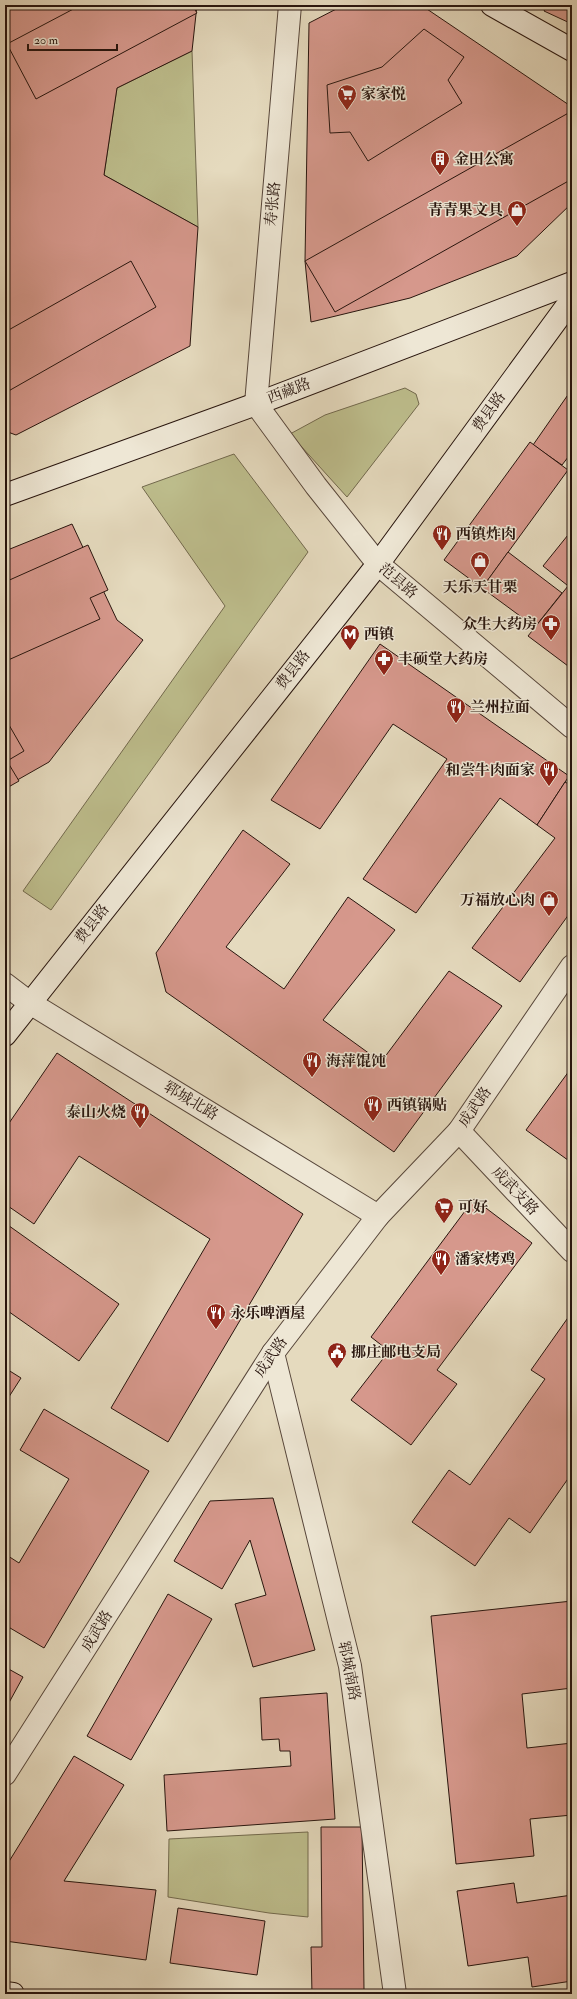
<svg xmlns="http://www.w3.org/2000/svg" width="577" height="1999" font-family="'IM FELL Double Pica','Noto Serif SC',serif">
<rect width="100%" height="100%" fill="#e5dabe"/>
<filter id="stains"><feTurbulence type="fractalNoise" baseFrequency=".005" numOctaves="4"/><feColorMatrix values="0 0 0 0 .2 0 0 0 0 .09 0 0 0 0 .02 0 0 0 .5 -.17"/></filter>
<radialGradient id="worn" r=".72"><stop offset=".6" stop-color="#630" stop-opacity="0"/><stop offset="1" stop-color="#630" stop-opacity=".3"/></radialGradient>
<!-- green -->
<g fill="#bdbd8c" stroke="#72694d">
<path d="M 192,51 L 198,227 L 104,175 L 117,88 Z"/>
<path d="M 405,388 L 416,394 L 419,404 L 347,497 L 290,434 L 325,415 Z"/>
<path d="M 234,454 L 308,552 L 51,910 L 23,891 L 225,606 L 142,487 Z"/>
<path d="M 308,1832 L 308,1917 L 269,1913 L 168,1897 L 169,1839 Z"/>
</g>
<!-- building -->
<g fill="#d6988c" stroke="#28150e">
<path d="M 6,5 L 197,5 L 192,51 L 117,88 L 104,175 L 198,227 L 190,346 L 16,435 L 5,431 Z"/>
<path d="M 81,5 L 192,5 L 197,13 L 36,99 L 7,44 Z"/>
<path d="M 344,5 L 421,5 L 572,107 L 572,203 L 517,256 L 410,298 L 311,322 L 305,261 L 309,23 Z"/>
<path d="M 547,5 L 572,5 L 572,24 L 544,11 Z"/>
<path d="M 424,29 L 464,57 L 448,80 L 462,103 L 368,161 L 350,132 L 330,133 L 327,85 L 382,67 Z"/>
<path d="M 572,111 L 572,179 L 335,312 L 305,261 Z"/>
<path d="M 131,261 L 156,307 L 5,393 L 5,332 Z"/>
<path d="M 572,389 L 572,452 L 562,465 L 533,445 Z"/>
<path d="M 530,442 L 568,470 L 482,588 L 444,560 Z"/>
<path d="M 72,524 L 117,620 L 143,640 L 49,762 L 5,787 L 5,551 Z"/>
<path d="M 572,530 L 572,589 L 543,566 Z"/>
<path d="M 88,545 L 108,590 L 90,598 L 100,619 L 6,661 L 5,582 Z"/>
<path d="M 508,552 L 562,593 L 535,627 L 482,588 Z"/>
<path d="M 568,586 L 572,589 L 572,669 L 528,636 Z"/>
<path d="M 380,644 L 569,776 L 537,825 L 500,798 L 416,913 L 363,879 L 447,759 L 393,724 L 320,829 L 271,800 Z"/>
<path d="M 5,718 L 24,751 L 7,761 L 19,781 L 5,789 Z"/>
<path d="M 565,782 L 572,786 L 572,910 L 520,982 L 472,948 L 555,838 L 537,825 Z"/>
<path d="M 243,830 L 290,864 L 226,947 L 284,989 L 348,897 L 395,930 L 323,1020 L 381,1062 L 449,971 L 502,1006 L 394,1152 L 166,992 L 156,953 Z"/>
<path d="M 57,1053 L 303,1214 L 168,1442 L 111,1408 L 210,1239 L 79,1156 L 34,1224 L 5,1204 L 5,1129 Z"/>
<path d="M 572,1067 L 572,1163 L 526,1130 Z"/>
<path d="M 474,1199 L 532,1243 L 437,1370 L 457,1384 L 411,1445 L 351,1400 L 389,1351 L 371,1337 Z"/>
<path d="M 5,1223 L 119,1304 L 79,1361 L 5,1309 Z"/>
<path d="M 572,1312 L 572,1473 L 530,1533 L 509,1518 L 475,1566 L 412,1522 L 449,1470 L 470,1485 L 545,1379 L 531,1370 Z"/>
<path d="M 5,1368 L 21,1378 L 5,1403 Z"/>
<path d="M 44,1409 L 149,1471 L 44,1648 L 5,1625 L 5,1554 L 19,1563 L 69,1479 L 20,1450 Z"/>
<path d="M 273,1498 L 315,1650 L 253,1667 L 235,1604 L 266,1595 L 250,1540 L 222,1589 L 174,1561 L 210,1501 Z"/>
<path d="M 168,1594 L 212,1619 L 131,1760 L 87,1736 Z"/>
<path d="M 572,1601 L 572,1688 L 522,1694 L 527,1748 L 572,1743 L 572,1815 L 530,1819 L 534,1856 L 456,1864 L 431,1616 Z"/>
<path d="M 5,1667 L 23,1677 L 5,1710 Z"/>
<path d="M 327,1693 L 335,1819 L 167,1831 L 164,1775 L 291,1766 L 290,1751 L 280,1751 L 279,1739 L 262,1740 L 260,1698 Z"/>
<path d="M 74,1756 L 124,1785 L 64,1881 L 156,1890 L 146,1960 L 5,1941 L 5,1868 Z"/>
<path d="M 321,1827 L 362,1827 L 364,1990 L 357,1994 L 312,1994 L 311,1947 L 322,1947 Z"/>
<path d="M 514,1883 L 517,1903 L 572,1895 L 572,1981 L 532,1987 L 528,1957 L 468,1966 L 457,1891 Z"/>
<path d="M 178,1908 L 265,1921 L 257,1975 L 170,1963 Z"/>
</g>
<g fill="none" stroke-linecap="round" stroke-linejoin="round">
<defs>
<g id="street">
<path d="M 290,5 L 256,404 L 316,486 L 378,564 L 572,727"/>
<path d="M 5,984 L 30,1003 L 378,1216"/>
<path d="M 459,1131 L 572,1251"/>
<path d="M 273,1353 L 350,1666 L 395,1994"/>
<path d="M 5,1774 L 273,1353 L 378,1216 L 459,1131 L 572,966"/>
</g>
<g id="secondary">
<path d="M 492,5 L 572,50"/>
<path d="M 5,495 L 256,404 L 572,283"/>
<path d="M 5,1035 L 378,564 L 572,299"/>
<path d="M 5,1993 L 13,1994"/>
</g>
</defs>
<!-- street casing -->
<use href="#street" stroke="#57463a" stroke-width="24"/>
<!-- secondary casing -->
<use href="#secondary" stroke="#28150e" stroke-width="24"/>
<!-- street -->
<use href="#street" stroke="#eee7d5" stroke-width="22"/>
<!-- secondary -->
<use href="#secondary" stroke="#eee7d5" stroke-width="22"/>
</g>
<!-- icons -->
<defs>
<symbol id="supermarket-pin" viewBox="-11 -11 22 30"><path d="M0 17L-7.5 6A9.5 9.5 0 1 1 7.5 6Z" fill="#8f2418" stroke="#eee7d5"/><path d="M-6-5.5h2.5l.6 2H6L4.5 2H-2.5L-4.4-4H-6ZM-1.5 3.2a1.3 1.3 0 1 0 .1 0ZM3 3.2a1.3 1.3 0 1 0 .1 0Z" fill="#fff"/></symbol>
<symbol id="building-pin" viewBox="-11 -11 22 30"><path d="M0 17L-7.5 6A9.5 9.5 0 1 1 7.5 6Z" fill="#8f2418" stroke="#eee7d5"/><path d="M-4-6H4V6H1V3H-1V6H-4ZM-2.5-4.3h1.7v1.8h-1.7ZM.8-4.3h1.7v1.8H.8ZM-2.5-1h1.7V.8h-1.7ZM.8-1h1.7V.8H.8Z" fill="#fff"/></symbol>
<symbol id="shop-pin" viewBox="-11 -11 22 30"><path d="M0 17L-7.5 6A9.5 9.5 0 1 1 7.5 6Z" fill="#8f2418" stroke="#eee7d5"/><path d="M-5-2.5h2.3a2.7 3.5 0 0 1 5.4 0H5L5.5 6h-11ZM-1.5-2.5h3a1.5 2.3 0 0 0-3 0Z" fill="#fff"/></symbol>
<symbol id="restaurant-pin" viewBox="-11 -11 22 30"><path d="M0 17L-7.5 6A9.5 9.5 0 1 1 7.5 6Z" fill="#8f2418" stroke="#eee7d5"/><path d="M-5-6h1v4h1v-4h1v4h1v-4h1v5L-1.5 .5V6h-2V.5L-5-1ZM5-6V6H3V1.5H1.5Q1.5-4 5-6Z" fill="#fff"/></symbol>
<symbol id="pharmacy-pin" viewBox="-11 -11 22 30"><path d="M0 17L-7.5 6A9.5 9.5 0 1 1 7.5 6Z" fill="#8f2418" stroke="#eee7d5"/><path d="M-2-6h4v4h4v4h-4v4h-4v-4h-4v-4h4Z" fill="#fff"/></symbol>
<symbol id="metro-pin" viewBox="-11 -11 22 30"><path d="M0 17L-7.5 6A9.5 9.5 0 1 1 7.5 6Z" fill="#8f2418" stroke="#eee7d5"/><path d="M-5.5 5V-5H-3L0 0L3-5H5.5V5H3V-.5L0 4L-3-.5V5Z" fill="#fff"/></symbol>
<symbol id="civic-pin" viewBox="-11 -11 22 30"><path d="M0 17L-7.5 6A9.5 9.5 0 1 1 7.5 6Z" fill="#8f2418" stroke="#eee7d5"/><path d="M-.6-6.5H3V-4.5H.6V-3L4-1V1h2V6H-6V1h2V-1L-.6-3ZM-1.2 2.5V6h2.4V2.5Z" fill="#fff"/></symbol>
</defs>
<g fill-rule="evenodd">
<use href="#supermarket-pin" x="336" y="83" width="22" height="30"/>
<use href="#building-pin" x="429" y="148" width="22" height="30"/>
<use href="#shop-pin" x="506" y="199" width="22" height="30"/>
<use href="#restaurant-pin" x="431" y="523" width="22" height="30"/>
<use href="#shop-pin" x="469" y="550" width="22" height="30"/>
<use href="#pharmacy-pin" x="540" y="613" width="22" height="30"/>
<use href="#metro-pin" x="339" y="623" width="22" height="30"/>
<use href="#pharmacy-pin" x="373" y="648" width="22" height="30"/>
<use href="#restaurant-pin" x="445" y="696" width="22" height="30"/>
<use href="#restaurant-pin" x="538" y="759" width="22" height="30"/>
<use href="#shop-pin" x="538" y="889" width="22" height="30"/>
<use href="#restaurant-pin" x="301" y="1050" width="22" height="30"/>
<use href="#restaurant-pin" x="362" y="1094" width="22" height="30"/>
<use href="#restaurant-pin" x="129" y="1101" width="22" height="30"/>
<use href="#supermarket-pin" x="433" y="1196" width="22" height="30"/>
<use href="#restaurant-pin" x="430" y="1248" width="22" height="30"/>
<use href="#restaurant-pin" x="205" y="1302" width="22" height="30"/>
<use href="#civic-pin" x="326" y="1341" width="22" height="30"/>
</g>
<g text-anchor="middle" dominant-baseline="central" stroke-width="3" stroke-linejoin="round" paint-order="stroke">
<!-- poi labels -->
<g font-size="15" font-weight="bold" fill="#28150e" stroke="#eee7d5" text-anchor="start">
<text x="361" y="94">家家悦</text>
<text x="454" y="159">金田公寓</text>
<text x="503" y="210" text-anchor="end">青青果文具</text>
<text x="456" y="534">西镇炸肉</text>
<text x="480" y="587" text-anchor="middle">天乐天甘栗</text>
<text x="537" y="624" text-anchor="end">众生大药房</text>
<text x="364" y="634">西镇</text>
<text x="398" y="659">丰硕堂大药房</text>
<text x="470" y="707">兰州拉面</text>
<text x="535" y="770" text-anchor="end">和尝牛肉面家</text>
<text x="535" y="900" text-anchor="end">万福放心肉</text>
<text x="326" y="1061">海萍馄饨</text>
<text x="387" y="1105">西镇锅贴</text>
<text x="126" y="1112" text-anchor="end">泰山火烧</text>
<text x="458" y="1207">可好</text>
<text x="455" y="1259">潘家烤鸡</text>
<text x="230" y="1313">永乐啤酒屋</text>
<text x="351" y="1352">挪庄邮电支局</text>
</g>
<!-- street labels -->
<g font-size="15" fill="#28150e" stroke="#eee7d5">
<text transform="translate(273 204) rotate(-85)">寿张路</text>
<text transform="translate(289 391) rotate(-21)">西藏路</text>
<text transform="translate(489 412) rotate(-54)">费县路</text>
<text transform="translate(398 581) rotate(41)">范县路</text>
<text transform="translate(293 670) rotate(-52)">费县路</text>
<text transform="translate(92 924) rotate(-52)">费县路</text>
<text transform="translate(191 1101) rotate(31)">郓城北路</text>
<text transform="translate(475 1107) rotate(-55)">成武路</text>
<text transform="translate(515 1191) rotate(47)">成武支路</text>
<text transform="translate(271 1357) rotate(-55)">成武路</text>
<text transform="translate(97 1631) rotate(-58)">成武路</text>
<text transform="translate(349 1671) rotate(79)">郓城南路</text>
</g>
</g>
<!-- margin -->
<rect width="577" height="1999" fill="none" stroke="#e5dabe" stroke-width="20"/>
<rect x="6" y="6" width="565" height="1987" fill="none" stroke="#28150e" stroke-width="2"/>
<rect x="10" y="10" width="557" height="1979" fill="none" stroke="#28150e"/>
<!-- scale -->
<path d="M28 44v6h89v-6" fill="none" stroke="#28150e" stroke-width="2"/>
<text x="34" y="44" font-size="12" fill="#28150e" stroke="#eee7d5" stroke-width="3" paint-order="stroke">20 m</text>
<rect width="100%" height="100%" filter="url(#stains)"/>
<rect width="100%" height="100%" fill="url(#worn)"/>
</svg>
